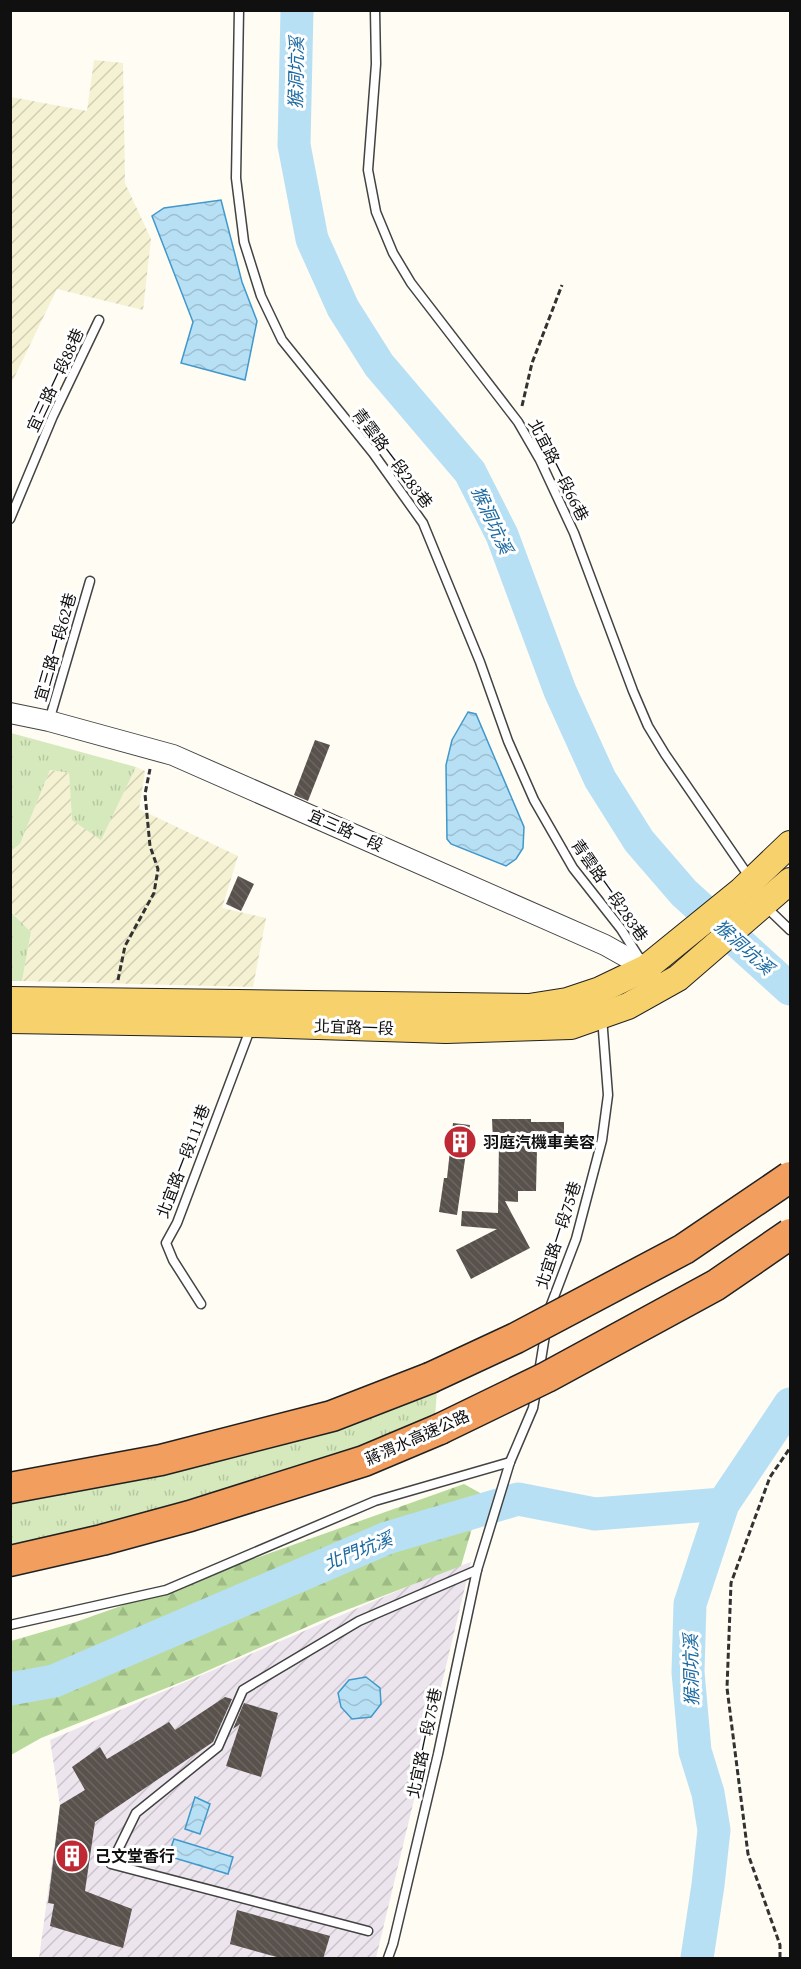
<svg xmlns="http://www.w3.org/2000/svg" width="801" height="1969" font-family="'Source Serif 4','Noto Sans TC',serif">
<defs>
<pattern id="industrial-furrows" width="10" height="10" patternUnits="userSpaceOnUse" patternTransform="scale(1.5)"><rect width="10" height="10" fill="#ede5ee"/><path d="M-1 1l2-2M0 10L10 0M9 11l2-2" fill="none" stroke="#cac3cb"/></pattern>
<pattern id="farmland-furrows" width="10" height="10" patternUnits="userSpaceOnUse" patternTransform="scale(1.5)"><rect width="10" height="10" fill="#f5f1d3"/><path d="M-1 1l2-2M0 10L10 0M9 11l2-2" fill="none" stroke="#d1ceb4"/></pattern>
<pattern id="grass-tufts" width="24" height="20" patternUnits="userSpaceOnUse" patternTransform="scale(1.5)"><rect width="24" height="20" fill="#d5e9bc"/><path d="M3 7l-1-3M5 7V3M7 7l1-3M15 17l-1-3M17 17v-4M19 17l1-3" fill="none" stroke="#b6c7a1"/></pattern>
<pattern id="forest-firs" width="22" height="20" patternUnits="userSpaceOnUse" patternTransform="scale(1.5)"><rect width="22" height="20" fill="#b9da9c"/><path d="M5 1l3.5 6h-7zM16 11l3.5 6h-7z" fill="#9eba85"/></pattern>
<pattern id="water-waves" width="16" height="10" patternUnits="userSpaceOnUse" patternTransform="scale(1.5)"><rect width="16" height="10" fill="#b8e0f5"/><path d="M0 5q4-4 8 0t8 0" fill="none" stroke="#9dbfd1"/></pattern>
<pattern id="building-back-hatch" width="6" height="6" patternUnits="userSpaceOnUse" patternTransform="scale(1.5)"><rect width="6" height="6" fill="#58514c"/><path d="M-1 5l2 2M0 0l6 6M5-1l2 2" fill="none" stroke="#6b6561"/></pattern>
</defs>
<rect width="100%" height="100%" fill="#fffcf3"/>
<!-- industrial -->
<path fill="url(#industrial-furrows)" d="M 471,1562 L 376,1958 L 39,1958 L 60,1805 L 50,1740 L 437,1574 Z"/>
<!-- farmland -->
<g fill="url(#farmland-furrows)">
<path d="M 94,60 L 123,63 L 125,183 L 151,239 L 143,310 L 57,289 L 11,384 L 11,97 L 87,111 Z"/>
<path d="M 136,767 L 145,771 L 139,809 L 238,856 L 222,908 L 266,918 L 253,987 L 22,981 L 31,932 L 11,911 L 10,851 L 20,844 L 50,770 L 69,773 L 72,819 L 101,839 Z"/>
</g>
<!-- grass -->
<g fill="url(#grass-tufts)">
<path d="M 11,733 L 136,767 L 101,840 L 72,820 L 69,773 L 50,770 L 20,844 L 11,851 Z"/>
<path d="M 10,911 L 31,932 L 22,981 L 11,981 Z"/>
<path d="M 437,1390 L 435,1418 L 359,1450 L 107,1526 L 11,1548 L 10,1502 L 54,1496 L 219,1460 Z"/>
</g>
<!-- forest -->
<path fill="url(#forest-firs)" d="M 464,1484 L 482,1494 L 461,1566 L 336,1614 L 189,1679 L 41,1738 L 11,1755 L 11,1641 L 73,1623 Z"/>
<!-- water -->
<g fill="url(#water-waves)" stroke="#4098cb" stroke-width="1.5">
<path d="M 221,200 L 242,282 L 257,321 L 245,380 L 181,363 L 193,322 L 152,216 L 164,208 Z"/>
<path d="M 468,712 L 476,714 L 524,827 L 523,848 L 516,859 L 506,866 L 451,844 L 447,839 L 446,765 L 452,740 Z"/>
<path d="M 366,1677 L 380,1688 L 381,1704 L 371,1717 L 352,1719 L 341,1707 L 338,1693 L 349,1680 Z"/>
<path d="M 195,1797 L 210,1804 L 200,1834 L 185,1829 Z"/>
<path d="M 174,1839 L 233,1857 L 228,1874 L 168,1856 Z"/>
</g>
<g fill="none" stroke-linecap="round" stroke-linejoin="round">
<!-- river -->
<g stroke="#b8e0f5" stroke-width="33">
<path d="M 297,10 L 294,145 L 312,239 L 343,308 L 379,365 L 470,472 L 502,535 L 560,691 L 600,779 L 639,841 L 684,893 L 790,989"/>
<path d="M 10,1689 L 54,1681 L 387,1538 L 518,1499 L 595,1514 L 723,1504"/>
<path d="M 697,1958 L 708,1885 L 714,1830 L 708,1793 L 695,1751 L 688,1672 L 690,1604 L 723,1504 L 790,1404"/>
</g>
</g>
<!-- building -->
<g fill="url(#building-back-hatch)">
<path d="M 315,740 L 330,745 L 308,801 L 294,795 Z"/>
<path d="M 238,876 L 254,884 L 241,911 L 226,904 Z"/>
<path d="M 492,1119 L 531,1119 L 531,1122 L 564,1122 L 564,1143 L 555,1143 L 555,1150 L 537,1150 L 536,1191 L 518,1191 L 518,1202 L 505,1201 L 530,1248 L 471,1279 L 456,1250 L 497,1229 L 461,1226 L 462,1211 L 498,1213 L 499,1141 L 493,1141 Z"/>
<path d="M 453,1123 L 470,1125 L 457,1215 L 439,1212 L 444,1178 L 447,1178 Z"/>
<path d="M 225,1697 L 232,1699 L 213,1742 L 95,1822 L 85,1891 L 132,1909 L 123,1948 L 50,1926 L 54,1904 L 48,1903 L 60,1805 L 85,1790 L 72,1767 L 100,1747 L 107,1759 L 169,1722 L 175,1730 Z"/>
<path d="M 244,1703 L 278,1713 L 261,1777 L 226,1766 L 240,1724 L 233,1729 Z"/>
<path d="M 237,1910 L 330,1936 L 323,1959 L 284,1959 L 230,1944 Z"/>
</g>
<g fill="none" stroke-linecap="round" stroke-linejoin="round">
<defs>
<g id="service">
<path d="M 239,10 L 236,178 L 244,242 L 261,296 L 282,340 L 373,453 L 423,523 L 480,662 L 508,741 L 534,800 L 573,868 L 621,929 L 640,959"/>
<path d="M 375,10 L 376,64 L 368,170 L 376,212 L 393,253 L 411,283 L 518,422 L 540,460 L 574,533 L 633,691 L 648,726 L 665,754 L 750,878"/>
<path d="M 10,519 L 53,416 L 99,320"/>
<path d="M 49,721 L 90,581"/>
<path d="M 764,905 L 790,930"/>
<path d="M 201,1304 L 173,1260 L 166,1243 L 177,1223 L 251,1027"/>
<path d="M 549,1310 L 576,1239 L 602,1140 L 608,1095 L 602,1017"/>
<path d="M 539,1372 L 546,1329"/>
<path d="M 10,1625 L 166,1590 L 375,1501 L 510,1462"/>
<path d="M 368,1931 L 111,1864 L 136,1813 L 218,1747 L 243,1690 L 359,1621 L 477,1570"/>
<path d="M 388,1958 L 393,1944 L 438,1754 L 477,1570 L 510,1462 L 533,1408 L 536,1391"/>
</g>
<path id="tertiary" d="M 10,713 L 49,721 L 173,755 L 605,945 L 646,968 L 651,976"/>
<g id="primary">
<path d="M 10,1000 L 529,1007 L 567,1001 L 600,990 L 646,968 L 742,890 L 790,844"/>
<path d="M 10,1020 L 252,1024 L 446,1030 L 571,1026 L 628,1006 L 678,978 L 790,881"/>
</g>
<g id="motorway">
<path d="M 10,1488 L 161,1460 L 332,1416 L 430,1378"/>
<path d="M 10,1561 L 102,1540 L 190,1516 L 364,1461 L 440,1429"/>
</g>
</defs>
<!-- service casing -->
<use href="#service" stroke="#434343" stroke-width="11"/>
<!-- tertiary casing -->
<use href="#tertiary" stroke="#434343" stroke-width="22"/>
<!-- primary casing -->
<use href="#primary" stroke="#212121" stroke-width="28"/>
<!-- motorway casing -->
<use href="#motorway" stroke="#212121" stroke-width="33"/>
<!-- path -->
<g stroke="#323232" stroke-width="3" stroke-dasharray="6 3" stroke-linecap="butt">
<path d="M 522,406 L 532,363 L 562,285"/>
<path d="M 118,980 L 125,946 L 154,893 L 158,869 L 150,846 L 145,794 L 150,769"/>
<path d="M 780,1958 L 780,1945 L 748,1854 L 727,1688 L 731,1583 L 770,1477 L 790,1448"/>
</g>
<!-- service -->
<use href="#service" stroke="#fff" stroke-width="8"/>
<!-- tertiary -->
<use href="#tertiary" stroke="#fff" stroke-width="20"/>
<!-- primary -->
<use href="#primary" stroke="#f6d16c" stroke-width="26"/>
<!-- motorway -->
<use href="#motorway" stroke="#f19e5e" stroke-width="30"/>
<defs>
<g id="motorway-bridge">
<path d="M 430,1378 L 516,1338 L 684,1249 L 790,1177"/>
<path d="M 440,1429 L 547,1377 L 716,1285 L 790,1234"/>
</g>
</defs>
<!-- motorway-bridge casing -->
<use href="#motorway-bridge" stroke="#212121" stroke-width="33" stroke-linecap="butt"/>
<!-- motorway-bridge -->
<use href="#motorway-bridge" stroke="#f19e5e" stroke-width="30"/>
</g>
<!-- icons -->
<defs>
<symbol id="building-disc" viewBox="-11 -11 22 22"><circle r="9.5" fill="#bf2934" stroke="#fff"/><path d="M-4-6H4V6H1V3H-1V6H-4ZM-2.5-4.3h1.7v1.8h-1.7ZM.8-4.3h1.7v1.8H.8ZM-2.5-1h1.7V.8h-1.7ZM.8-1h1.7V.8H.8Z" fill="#fff"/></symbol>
</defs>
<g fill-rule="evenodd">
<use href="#building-disc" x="441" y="1123" width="38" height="38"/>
<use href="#building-disc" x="53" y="1837" width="38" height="38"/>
</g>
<g text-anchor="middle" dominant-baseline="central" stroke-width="6" stroke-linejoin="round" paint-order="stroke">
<!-- street labels -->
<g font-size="16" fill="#101010" stroke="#fff">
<text transform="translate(55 380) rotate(-65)">宜三路一段88巷</text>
<text transform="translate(393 458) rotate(53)">青雲路一段283巷</text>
<text transform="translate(559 470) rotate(63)">北宜路一段66巷</text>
<text transform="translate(55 647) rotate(-74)">宜三路一段62巷</text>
<text transform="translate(346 830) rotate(24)">宜三路一段</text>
<text transform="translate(610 890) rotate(55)">青雲路一段283巷</text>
<text transform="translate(354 1027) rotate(2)">北宜路一段</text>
<text transform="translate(183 1161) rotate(-69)">北宜路一段111巷</text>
<text transform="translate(558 1235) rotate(-72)">北宜路一段75巷</text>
<text transform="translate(417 1437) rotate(-24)">蔣渭水高速公路</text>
<text transform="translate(424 1743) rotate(-78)">北宜路一段75巷</text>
</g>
<!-- poi labels -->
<g font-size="16" font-weight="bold" fill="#101010" stroke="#fff" text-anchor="start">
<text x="483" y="1142">羽庭汽機車美容</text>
<text x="95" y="1856">己文堂香行</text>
</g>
<!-- water labels -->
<g font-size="18" font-style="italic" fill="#1a69a1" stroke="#fff">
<text transform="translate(296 73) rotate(-89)">猴洞坑溪</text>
<text transform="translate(492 520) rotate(65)">猴洞坑溪</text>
<text transform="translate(744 947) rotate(42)">猴洞坑溪</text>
<text transform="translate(358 1551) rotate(-22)">北門坑溪</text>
<text transform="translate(691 1670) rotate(-91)">猴洞坑溪</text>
</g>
</g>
<!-- border -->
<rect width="801" height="1969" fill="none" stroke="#101010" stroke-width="24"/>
</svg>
